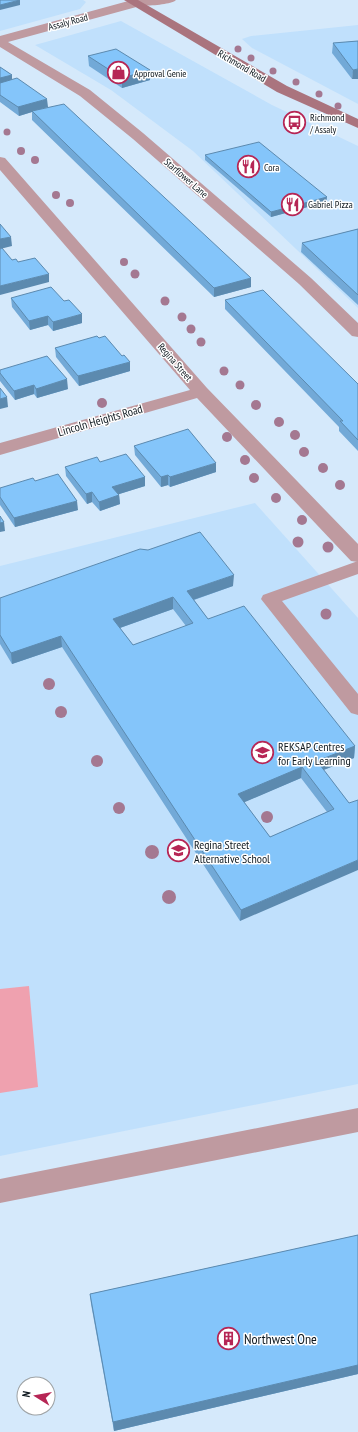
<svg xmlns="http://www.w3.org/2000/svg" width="358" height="1432" font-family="'PT Sans Narrow',sans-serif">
<rect width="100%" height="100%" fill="#d5e9fb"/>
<!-- built -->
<g fill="#c0e0fc">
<path d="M 0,0 L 83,0 L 86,2 L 80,9 L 0,31 Z"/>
<path d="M 121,21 L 272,105 L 358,146 L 358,308 L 193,151 L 111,90 L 35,45 Z"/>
<path d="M 358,25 L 358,104 L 252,48 L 242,39 L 251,36 Z"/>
<path d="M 255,503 L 358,618 L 358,1084 L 0,1156 L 0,566 Z"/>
</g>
<!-- green -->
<path fill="#efa1af" d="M 29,986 L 38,1087 L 0,1093 L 0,989 Z"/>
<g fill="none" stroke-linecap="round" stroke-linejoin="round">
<!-- service -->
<g fill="#bf9aa0" fill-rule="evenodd">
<path d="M 176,0 C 172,5 135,8 131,3 L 135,0 Z"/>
<path d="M 358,561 L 358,574 L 282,601 L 358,694 L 358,715 L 351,713 L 261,599 L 263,595 Z"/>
<path d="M 358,1108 L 358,1132 L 0,1203 L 0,1179 Z"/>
</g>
<!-- minor -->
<g fill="#bf9aa0" fill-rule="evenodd">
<path d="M 132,0 L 138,0 L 142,3 L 140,6 L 8,42 L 90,90 L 143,133 L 311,278 L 358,323 L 358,337 L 352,336 L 299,284 L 133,139 L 80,96 L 0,47 L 0,36 Z"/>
<path d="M 0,157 L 5,158 L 207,388 L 358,544 L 358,562 L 351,561 L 197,398 L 0,455 L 0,443 L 190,390 L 0,170 Z"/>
</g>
<!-- secondary -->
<path fill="#aa747e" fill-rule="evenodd" d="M 124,0 L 138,0 L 287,86 L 358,119 L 358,128 L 277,92 Z"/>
</g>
<!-- trees -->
<g fill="#a47891">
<circle cx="238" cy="49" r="3.5"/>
<circle cx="251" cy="58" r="3.5"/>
<circle cx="273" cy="71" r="3.5"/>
<circle cx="296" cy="82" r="3.5"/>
<circle cx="319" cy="94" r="3.5"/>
<circle cx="338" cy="106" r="3.5"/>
<circle cx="7" cy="132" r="3.5"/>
<circle cx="21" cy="151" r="4"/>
<circle cx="35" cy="160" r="4"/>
<circle cx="56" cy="195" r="4"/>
<circle cx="70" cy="203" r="4"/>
<circle cx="124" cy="262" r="4"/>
<circle cx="135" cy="274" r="4.5"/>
<circle cx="165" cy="301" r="4.5"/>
<circle cx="182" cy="317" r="4.5"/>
<circle cx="191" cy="329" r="4.5"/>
<circle cx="201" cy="342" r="4.5"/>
<circle cx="224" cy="371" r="4.5"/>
<circle cx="240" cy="385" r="4.5"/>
<circle cx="102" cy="403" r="5"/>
<circle cx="256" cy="405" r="5"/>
<circle cx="279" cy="422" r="5"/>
<circle cx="295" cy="435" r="5"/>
<circle cx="227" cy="437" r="5"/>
<circle cx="304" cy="452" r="5"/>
<circle cx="245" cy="460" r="5"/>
<circle cx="323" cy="468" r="5"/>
<circle cx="254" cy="478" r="5"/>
<circle cx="340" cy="485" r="5"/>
<circle cx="276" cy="498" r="5"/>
<circle cx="302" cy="520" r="5"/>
<circle cx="298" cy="542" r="5.5"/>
<circle cx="328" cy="547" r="5.5"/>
<circle cx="326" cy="614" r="5.5"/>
<circle cx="49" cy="684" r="6"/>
<circle cx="61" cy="712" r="6"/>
<circle cx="97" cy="761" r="6"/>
<circle cx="119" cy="808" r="6"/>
<circle cx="267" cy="817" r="6"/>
<circle cx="152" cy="852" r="7"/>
<circle cx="169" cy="897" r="7"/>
</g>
<!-- wall -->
<g fill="#72a9d7" fill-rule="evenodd">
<path d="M 358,41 L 352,79 L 332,53 L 333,43 Z"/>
<path d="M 88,56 L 150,70 L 150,80 L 122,88 L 89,66 Z"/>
<path d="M 0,67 L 12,75 L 12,80 L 48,107 L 40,109 L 251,287 L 214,297 L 32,120 L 32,112 L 19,116 L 0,102 Z"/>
<path d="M 205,155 L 327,197 L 326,202 L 271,217 L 205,160 Z"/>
<path d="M 358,229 L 358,305 L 301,252 L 302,243 Z"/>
<path d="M 11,298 L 82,323 L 53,331 L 48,325 L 30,330 L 12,307 Z"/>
<path d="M 225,300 L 358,384 L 358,451 L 339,431 L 339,427 L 225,309 Z"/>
<path d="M 99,338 L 122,356 L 130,371 L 79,386 L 56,357 L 55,348 Z"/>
<path d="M 0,370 L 68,389 L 37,398 L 34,394 L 15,400 L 0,381 Z"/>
<path d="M 134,446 L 216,472 L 170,487 L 168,485 L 161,487 L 135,455 Z"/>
<path d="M 100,462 L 145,477 L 145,486 L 119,494 L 120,504 L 100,511 L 92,502 L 87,504 L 66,476 L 65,467 Z"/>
<path d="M 35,481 L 78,510 L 15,527 L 0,505 L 0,488 Z"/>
<path d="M 233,586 L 194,600 L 208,619 L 355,746 L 354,758 L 323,770 L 349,803 L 240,921 L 62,647 L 12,664 L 0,644 L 0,598 ZM 173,609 L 186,626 L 133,645 L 120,628 ZM 301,778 L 327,812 L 270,837 L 244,802 Z"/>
<path d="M 358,1235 L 358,1374 L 114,1431 L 91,1304 L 90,1294 Z"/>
</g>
<!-- shaded-wall -->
<g fill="#5c8aaf">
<path d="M 20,0 L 20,5 L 0,10 L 0,5 Z"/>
<path d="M 358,69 L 358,79 L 352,79 L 353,70 Z"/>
<path d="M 150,70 L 150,80 L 122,88 L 122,78 Z"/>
<path d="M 12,75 L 12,83 L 0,86 L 0,78 Z"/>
<path d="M 47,99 L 48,107 L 19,116 L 18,107 Z"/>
<path d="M 327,197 L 326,202 L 271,217 L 271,212 Z"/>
<path d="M 11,237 L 12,246 L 0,249 L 0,239 Z"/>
<path d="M 49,274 L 49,282 L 0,295 L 0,286 Z"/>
<path d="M 251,278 L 251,287 L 214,297 L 214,288 Z"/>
<path d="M 82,314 L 82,323 L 53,331 L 53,322 Z"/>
<path d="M 48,316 L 48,325 L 30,330 L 29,321 Z"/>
<path d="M 130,362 L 130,371 L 79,386 L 78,376 Z"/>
<path d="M 67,379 L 68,389 L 37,398 L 36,389 Z"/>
<path d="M 34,385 L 34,394 L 15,400 L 14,391 Z"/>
<path d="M 7,397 L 8,407 L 0,409 L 0,399 Z"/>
<path d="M 216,463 L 216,472 L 170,487 L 170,477 Z"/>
<path d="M 168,475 L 168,485 L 161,487 L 161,477 Z"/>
<path d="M 145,477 L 145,486 L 113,496 L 112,487 Z"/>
<path d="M 92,492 L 92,502 L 87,504 L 86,494 Z"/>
<path d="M 119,495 L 120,504 L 100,511 L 99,502 Z"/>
<path d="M 77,501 L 78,510 L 15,527 L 14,518 Z"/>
<path d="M 4,522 L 5,531 L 0,532 L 0,523 Z"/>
<path d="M 234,575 L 233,586 L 187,602 L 187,591 Z"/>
<path d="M 173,597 L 173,609 L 114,630 L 113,619 Z"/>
<path d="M 61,636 L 62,647 L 12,664 L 11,653 Z"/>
<path d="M 355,746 L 354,758 L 316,773 L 317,761 Z"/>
<path d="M 302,767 L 301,778 L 238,805 L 238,794 Z"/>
<path d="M 358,860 L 358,870 L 240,921 L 241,910 Z"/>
<path d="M 358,1365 L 358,1374 L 114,1431 L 113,1422 Z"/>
</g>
<!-- building -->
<g fill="#84c5fa" stroke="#5c8aaf" fill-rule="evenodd">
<path d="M 0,0 L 20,0 L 0,5 Z"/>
<path d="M 358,41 L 358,69 L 353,70 L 333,43 Z"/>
<path d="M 116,49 L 150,70 L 122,78 L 88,56 Z"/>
<path d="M 0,67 L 12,75 L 0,78 Z"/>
<path d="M 17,78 L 47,99 L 18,107 L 0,95 L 0,83 Z"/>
<path d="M 64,104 L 251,278 L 214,288 L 32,111 Z"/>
<path d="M 259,142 L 327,197 L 271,212 L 205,155 Z"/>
<path d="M 0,224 L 11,237 L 0,239 Z"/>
<path d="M 358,229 L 358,295 L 302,243 Z"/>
<path d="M 2,248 L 12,260 L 16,259 L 18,262 L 35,258 L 49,274 L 0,286 L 0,249 Z"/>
<path d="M 51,287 L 64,301 L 69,300 L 82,314 L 53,322 L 48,316 L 29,321 L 11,298 Z"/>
<path d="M 263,290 L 358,384 L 358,440 L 340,421 L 343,421 L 225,300 Z"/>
<path d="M 97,336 L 99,338 L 105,336 L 122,356 L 124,355 L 130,362 L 78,376 L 55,348 Z"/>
<path d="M 47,356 L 67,379 L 36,389 L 34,385 L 14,391 L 0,373 L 0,370 Z"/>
<path d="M 0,388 L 7,397 L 0,399 Z"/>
<path d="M 188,429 L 216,463 L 170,477 L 168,475 L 161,477 L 134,446 Z"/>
<path d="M 126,454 L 145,477 L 112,487 L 119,495 L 99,502 L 92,492 L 86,494 L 65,467 L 97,457 L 100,462 Z"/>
<path d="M 58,474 L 77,501 L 14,518 L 0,497 L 0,488 L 33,478 L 35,481 Z"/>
<path d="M 0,516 L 4,522 L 0,523 Z"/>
<path d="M 200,532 L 234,575 L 187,591 L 208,619 L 244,606 L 355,746 L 317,761 L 349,803 L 358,800 L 358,860 L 241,910 L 61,636 L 11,653 L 0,635 L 0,598 L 140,549 L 148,550 ZM 173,597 L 193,623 L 133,645 L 113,619 ZM 302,767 L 334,809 L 270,837 L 238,794 Z"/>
<path d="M 358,1235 L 358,1365 L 113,1422 L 90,1294 Z"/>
</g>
<!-- icons -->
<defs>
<symbol id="shop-ring" viewBox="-11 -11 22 22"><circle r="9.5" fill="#fff" stroke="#b62655" stroke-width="1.5"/><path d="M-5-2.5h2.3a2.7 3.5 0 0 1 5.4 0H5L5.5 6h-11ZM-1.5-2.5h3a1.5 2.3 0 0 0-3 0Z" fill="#b62655"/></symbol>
<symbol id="bus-ring" viewBox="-11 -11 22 22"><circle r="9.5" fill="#fff" stroke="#b62655" stroke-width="1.5"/><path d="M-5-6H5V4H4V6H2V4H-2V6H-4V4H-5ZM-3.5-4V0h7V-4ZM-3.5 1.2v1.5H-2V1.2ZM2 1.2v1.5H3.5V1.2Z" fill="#b62655"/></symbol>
<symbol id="restaurant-ring" viewBox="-11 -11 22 22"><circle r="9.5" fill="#fff" stroke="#b62655" stroke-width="1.5"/><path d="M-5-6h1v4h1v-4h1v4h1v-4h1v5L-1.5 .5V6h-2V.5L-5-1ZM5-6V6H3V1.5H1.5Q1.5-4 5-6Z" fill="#b62655"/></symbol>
<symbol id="school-ring" viewBox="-11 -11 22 22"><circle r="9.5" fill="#fff" stroke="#b62655" stroke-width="1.5"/><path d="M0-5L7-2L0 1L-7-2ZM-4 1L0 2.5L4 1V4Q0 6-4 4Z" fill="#b62655"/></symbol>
<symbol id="building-ring" viewBox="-11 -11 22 22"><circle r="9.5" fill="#fff" stroke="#b62655" stroke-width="1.5"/><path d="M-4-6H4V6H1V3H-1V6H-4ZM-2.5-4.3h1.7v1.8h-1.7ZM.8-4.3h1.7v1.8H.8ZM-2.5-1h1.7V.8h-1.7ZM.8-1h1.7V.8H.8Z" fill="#b62655"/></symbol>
</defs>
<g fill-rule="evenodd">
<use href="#shop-ring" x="106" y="60" width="25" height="25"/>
<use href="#bus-ring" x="282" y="110" width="25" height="25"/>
<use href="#restaurant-ring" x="236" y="154" width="25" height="25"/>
<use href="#restaurant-ring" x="280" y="192" width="25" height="25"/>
<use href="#school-ring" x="250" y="740" width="25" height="25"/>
<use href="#school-ring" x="166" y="838" width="25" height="25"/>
<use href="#building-ring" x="216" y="1326" width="25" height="25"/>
</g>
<g text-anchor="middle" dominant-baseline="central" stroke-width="3" stroke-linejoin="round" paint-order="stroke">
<!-- far-street labels -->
<g font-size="10" fill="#0e181f" stroke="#fff">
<text transform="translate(68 22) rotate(-15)">Assaly Road</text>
<text transform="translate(242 66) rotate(30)">Richmond Road</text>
<text transform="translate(186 178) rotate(41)">Starflower Lane</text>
<text transform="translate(175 362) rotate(49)">Regina Street</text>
</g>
<!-- far-poi labels -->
<g font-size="10" fill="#0e181f" stroke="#fff" text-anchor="start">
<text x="134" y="73">Approval Genie</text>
<text x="310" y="117">Richmond<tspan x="310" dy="12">/ Assaly</tspan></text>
<text x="264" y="167">Cora</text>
<text x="308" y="204">Gabriel Pizza</text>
</g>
<!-- street labels -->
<g font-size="12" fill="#0e181f" stroke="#fff">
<text transform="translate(100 420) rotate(-16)">Lincoln Heights Road</text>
</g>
<!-- poi labels -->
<g font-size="12" fill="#0e181f" stroke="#fff" text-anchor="start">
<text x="278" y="746">REKSAP Centres<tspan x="278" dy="14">for Early Learning</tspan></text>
<text x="194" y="844">Regina Street<tspan x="194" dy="14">Alternative School</tspan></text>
</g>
<!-- near-poi labels -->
<g font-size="14" fill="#0e181f" stroke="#fff" text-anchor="start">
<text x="244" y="1339">Northwest One</text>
</g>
</g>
<!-- north arrow -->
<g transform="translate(36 1396) rotate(281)"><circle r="19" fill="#ffffff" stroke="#9fa3a5"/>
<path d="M0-3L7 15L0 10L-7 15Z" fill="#b62655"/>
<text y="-6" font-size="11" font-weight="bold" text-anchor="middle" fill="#0e181f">N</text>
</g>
</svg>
